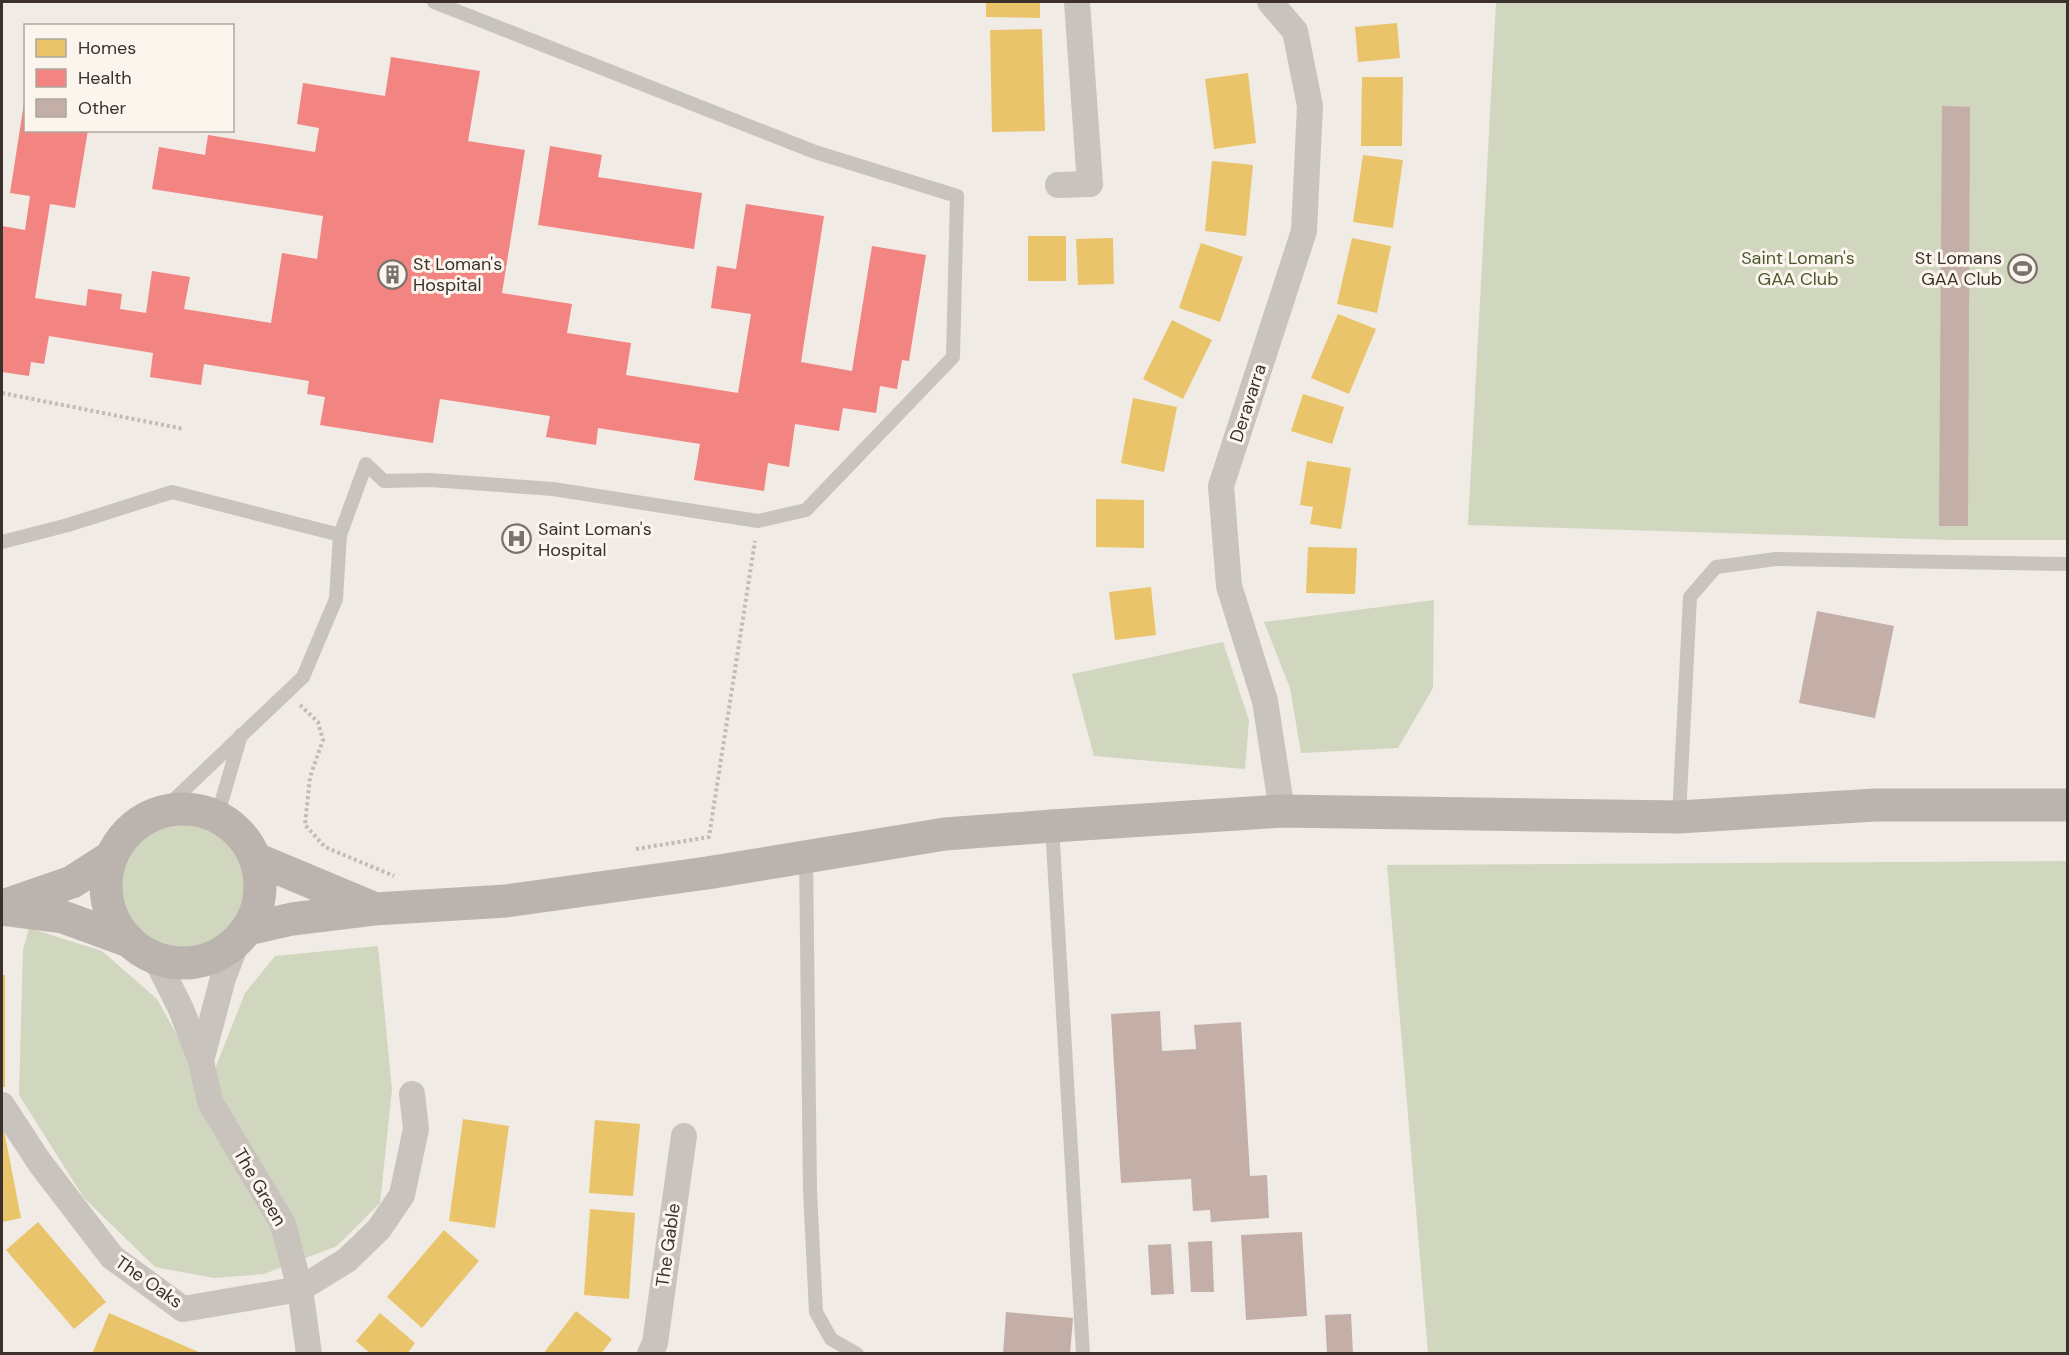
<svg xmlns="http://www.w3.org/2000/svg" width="2069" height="1355" font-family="'DM Sans',sans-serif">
<rect width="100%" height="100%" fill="#f0ebe5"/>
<!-- green -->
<g fill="#d1d6bf">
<path d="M 1496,2 L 2067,2 L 2067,540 L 1952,540 L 1468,525 Z"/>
<path d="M 1434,600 L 1433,688 L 1398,748 L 1301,753 L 1290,688 L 1264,622 Z"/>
<path d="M 1223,642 L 1249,720 L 1245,769 L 1094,756 L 1072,674 Z"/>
<circle cx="184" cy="889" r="67"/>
<path d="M 2067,861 L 2067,1353 L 1428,1353 L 1387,865 Z"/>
<path d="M 29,928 L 102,951 L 157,999 L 207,1089 L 245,993 L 275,956 L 378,946 L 392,1090 L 380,1203 L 337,1246 L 264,1274 L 214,1278 L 155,1267 L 84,1198 L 19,1095 L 23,950 Z"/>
</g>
<!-- homes -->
<g fill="#e9c46a">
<path d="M 986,2 L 1040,2 L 1040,18 L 986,17 Z"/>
<path d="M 1397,23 L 1400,58 L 1358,62 L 1355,27 Z"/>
<path d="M 1042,29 L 1045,131 L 992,132 L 990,30 Z"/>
<path d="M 1248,73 L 1256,143 L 1214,149 L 1205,79 Z"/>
<path d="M 1362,77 L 1403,77 L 1402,146 L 1361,146 Z"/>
<path d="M 1363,155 L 1403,160 L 1393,228 L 1353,222 Z"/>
<path d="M 1212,161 L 1253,165 L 1246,236 L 1205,231 Z"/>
<rect x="1028" y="236" width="38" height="45"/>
<path d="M 1113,238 L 1114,284 L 1078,285 L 1076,239 Z"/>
<path d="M 1352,238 L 1391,246 L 1377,313 L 1337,304 Z"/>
<path d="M 1201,243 L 1243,257 L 1220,322 L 1179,308 Z"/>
<path d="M 1338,314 L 1376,329 L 1349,394 L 1311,378 Z"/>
<path d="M 1172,320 L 1212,340 L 1183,399 L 1143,379 Z"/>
<path d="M 1303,394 L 1344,407 L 1332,444 L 1291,431 Z"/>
<path d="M 1133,398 L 1177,407 L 1164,472 L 1121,463 Z"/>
<path d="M 1307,461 L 1351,468 L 1341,529 L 1310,524 L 1313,507 L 1300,505 Z"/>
<path d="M 1096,499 L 1144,500 L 1144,548 L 1096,547 Z"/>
<path d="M 1308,547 L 1357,548 L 1355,594 L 1306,593 Z"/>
<path d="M 1151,587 L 1156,635 L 1115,640 L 1109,592 Z"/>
<rect x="2" y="975" width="3" height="112"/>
<path d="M 463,1119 L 509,1126 L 495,1228 L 449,1221 Z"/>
<path d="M 2,1120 L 21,1218 L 2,1222 Z"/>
<path d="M 595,1120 L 640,1124 L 633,1196 L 589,1193 Z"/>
<path d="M 590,1209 L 635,1213 L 629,1299 L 584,1295 Z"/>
<path d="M 38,1222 L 106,1302 L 74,1329 L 6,1250 Z"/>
<path d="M 444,1230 L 479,1261 L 422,1328 L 387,1297 Z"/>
<path d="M 576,1311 L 612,1339 L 601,1354 L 543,1354 Z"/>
<path d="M 109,1313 L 203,1354 L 92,1354 Z"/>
<path d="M 380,1313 L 415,1343 L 407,1354 L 371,1354 L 356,1341 Z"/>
</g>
<!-- health -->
<g fill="#f28482">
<path d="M 391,57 L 480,71 L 468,141 L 525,150 L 502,293 L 572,304 L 567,333 L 631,343 L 626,375 L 738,393 L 751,314 L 711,308 L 717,266 L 736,269 L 746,204 L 824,216 L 801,362 L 852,371 L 872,246 L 926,255 L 909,361 L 902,360 L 897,389 L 880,386 L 876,413 L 843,408 L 839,431 L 795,424 L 789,467 L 768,463 L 764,491 L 694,480 L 700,444 L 598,428 L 596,445 L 546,437 L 550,416 L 440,399 L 433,443 L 320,425 L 325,397 L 307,394 L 309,381 L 204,364 L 201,385 L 150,377 L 153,353 L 49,336 L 44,364 L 31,362 L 29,376 L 2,372 L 2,226 L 25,230 L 30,196 L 10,193 L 24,103 L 26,130 L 88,130 L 75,208 L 50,204 L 35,298 L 86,306 L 88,289 L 122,294 L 120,309 L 146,313 L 152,271 L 190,277 L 184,309 L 271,323 L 282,253 L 317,259 L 323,216 L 152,189 L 159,147 L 205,155 L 208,135 L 315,152 L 319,128 L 297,124 L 303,83 L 385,96 Z"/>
<path d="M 550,146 L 602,155 L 598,177 L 702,193 L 694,249 L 538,225 Z"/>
</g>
<!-- building -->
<g fill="#c3afa7">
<path d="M 1942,106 L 1970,107 L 1968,526 L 1939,526 Z"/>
<path d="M 1817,611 L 1894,626 L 1875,718 L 1799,703 Z"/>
<path d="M 1160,1011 L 1162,1051 L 1196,1049 L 1194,1025 L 1241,1022 L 1250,1176 L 1267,1175 L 1269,1218 L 1211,1222 L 1210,1210 L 1193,1211 L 1191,1179 L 1121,1183 L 1111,1014 Z"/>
<path d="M 1302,1232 L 1307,1316 L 1246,1320 L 1241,1235 Z"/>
<path d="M 1212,1241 L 1214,1292 L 1191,1292 L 1188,1242 Z"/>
<path d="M 1171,1244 L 1174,1294 L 1151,1295 L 1148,1245 Z"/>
<path d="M 1006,1312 L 1073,1318 L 1070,1354 L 1003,1354 Z"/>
<path d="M 1351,1314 L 1353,1354 L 1327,1354 L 1325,1315 Z"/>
</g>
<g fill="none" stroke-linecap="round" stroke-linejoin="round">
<!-- path -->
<g stroke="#c2bbb6" stroke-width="4" stroke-dasharray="3 3" stroke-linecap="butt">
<path d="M 2,393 L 184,429"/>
<path d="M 300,705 L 318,722 L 323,740 L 310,777 L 305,825 L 325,847 L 394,876"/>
<path d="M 636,849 L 709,837 L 755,541"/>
</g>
<!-- lane -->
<g stroke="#c9c3be" stroke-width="14">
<path d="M 2,542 L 68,525 L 172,492 L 340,535"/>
<path d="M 161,812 L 303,677 L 336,599 L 340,535 L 366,464 L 384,481 L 430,480 L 553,489 L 758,521 L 806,510 L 953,357 L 957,196 L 815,152 L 434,2"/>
<path d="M 217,817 L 241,735"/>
<path d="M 1679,817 L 1690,597 L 1716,567 L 1776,559 L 2068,564"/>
<path d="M 1052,826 L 1083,1354"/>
<path d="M 806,857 L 810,1191 L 816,1312 L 831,1339 L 857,1354"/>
</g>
<!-- street -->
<g stroke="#c9c3be" stroke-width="26">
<path d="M 1270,2 L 1295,31 L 1310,106 L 1304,231 L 1221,486 L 1229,586 L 1265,701 L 1282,811"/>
<path d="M 1058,185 L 1090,184 L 1077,2"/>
<path d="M 156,959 L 181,1009 L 201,1061 L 210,1102 L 283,1224 L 300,1289 L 309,1354"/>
<path d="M 201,1061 L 223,978 L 237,942"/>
<path d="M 2,1105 L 40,1163 L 112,1257 L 183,1309 L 300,1289 L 347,1260 L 379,1229 L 402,1195 L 416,1129 L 412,1094"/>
<path d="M 650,1354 L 655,1343 L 684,1136"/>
</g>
<!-- secondary -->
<g stroke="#bab3ae" stroke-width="33">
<circle cx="183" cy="886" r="77"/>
<path d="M 256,859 L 373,908"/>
<path d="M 3,906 L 72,882 L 111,857"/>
<path d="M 2,909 L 63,917 L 126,940"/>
<path d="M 248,929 L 292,919 L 374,909 L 506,901 L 707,873 L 945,834 L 1052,826 L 1282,811 L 1679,817 L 1875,805 L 2068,805"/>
</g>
</g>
<!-- icons -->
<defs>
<symbol id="stadium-ring" viewBox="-11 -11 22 22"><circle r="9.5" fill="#fbf5ee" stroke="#7a716c" stroke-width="1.5"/><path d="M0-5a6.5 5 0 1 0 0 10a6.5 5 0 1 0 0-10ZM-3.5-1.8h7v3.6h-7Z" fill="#7a716c"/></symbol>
<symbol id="building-ring" viewBox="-11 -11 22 22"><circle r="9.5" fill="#fbf5ee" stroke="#7a716c" stroke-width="1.5"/><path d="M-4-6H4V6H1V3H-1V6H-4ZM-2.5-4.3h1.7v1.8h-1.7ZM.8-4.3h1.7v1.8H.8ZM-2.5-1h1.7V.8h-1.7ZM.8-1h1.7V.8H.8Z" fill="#7a716c"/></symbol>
<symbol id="hospital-ring" viewBox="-11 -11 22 22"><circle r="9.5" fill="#fbf5ee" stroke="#7a716c" stroke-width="1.5"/><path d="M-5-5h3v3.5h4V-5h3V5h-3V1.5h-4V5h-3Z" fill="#7a716c"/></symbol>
</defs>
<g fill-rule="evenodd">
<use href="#stadium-ring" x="2006" y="252" width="33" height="33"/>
<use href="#building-ring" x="376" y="258" width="33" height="33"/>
<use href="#hospital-ring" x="500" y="522" width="33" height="33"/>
</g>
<g text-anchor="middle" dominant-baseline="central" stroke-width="6" stroke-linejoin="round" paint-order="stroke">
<!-- park labels -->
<g font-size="18" fill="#4a5a2e" stroke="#fbf5ee">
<text x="1798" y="258">Saint Loman's<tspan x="1798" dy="21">GAA Club</tspan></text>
</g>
<!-- poi labels -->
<g font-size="18" fill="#3b302b" stroke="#fbf5ee" text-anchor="start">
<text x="2002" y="258" text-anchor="end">St Lomans<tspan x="2002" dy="21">GAA Club</tspan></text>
<text x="413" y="264">St Loman's<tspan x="413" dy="21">Hospital</tspan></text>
<text x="538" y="529">Saint Loman's<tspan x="538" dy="21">Hospital</tspan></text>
</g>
<!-- street labels -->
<g font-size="18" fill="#3b302b" stroke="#fbf5ee">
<text transform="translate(1248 403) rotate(-72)">Deravarra</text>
<text transform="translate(260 1187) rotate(60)">The Green</text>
<text transform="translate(668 1245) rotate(-82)">The Gable</text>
<text transform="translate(149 1282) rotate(35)">The Oaks</text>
</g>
</g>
<!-- border -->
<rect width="2069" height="1355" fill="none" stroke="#3b302b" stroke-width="6"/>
<!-- legend -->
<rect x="24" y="24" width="210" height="108" fill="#fbf5ee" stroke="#aea6a0" stroke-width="1.5"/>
<rect x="36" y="39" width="30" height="18" fill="#e9c46a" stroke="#aea6a0" stroke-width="1.5"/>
<text x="78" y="54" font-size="18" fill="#3b302b">Homes</text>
<rect x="36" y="69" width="30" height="18" fill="#f28482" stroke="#aea6a0" stroke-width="1.5"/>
<text x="78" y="84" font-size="18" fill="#3b302b">Health</text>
<rect x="36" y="99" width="30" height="18" fill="#c3afa7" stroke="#aea6a0" stroke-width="1.5"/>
<text x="78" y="114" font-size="18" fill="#3b302b">Other</text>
</svg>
